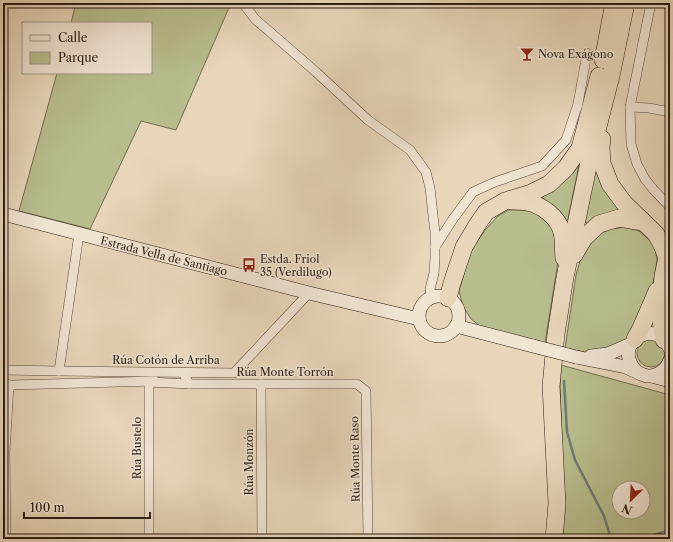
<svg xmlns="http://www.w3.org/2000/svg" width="673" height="542" font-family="'Libre Caslon Text',serif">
<rect width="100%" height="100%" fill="#e8d6bb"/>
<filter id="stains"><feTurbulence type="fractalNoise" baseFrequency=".005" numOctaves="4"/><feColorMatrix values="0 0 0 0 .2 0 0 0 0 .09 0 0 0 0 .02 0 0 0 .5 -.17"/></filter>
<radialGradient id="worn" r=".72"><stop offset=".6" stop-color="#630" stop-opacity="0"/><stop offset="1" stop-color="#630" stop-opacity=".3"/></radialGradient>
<!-- green -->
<g fill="#b8bd8e" stroke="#726d50" fill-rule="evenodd">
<path d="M 76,3 L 231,3 L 176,130 L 141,121 L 90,229 L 19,211 L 57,73 L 151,73 L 151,23 L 71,23 Z"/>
<path d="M 580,160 L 568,219 L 566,221 L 539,199 Z"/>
<path d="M 598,172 L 623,211 L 590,224 L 584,222 L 594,174 Z"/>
<path d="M 509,210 L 526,210 L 539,212 L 552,225 L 560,243 L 558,262 L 545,343 L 480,326 L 471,319 L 463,306 L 459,291 L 471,250 L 486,229 L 498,216 Z"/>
<path d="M 626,227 L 639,231 L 651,241 L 655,249 L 657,260 L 655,273 L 652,288 L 630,335 L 622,343 L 608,349 L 588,353 L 565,348 L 576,275 L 582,254 L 599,234 L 612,229 Z"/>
<circle cx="651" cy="353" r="14"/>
<path d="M 561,365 L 670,395 L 670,539 L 563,539 L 564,509 L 560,384 ZM 619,488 L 643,488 L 643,512 L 619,512 Z"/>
</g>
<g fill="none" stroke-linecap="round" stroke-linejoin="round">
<!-- stream -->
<g stroke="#6d7a74" stroke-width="2.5">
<path d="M 564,381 L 567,432 L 575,460 L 604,516 L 611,539"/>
<path d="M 645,539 L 654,535 L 670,530"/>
</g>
<defs>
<g id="street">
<path d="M 243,3 L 255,19 L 316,72 L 368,120 L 410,150 L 426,172 L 430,188 L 435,233 L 435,258 L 434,273 L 430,289 L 431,297"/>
<path d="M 651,3 L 630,107 L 631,144 L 637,164 L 645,179 L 653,189 L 670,207"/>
<path d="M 630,107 L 649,108 L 670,112"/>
<path d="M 435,247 L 453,219 L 473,192 L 495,182 L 542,166 L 566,140 L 578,104 L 587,53"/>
<path d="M 3,370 L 59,371 L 234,373 L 309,293"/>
<path d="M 59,371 L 79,234"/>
<path d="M 183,372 L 189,384 L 357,384 L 366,391 L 368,539"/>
<path d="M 3,384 L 11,385 L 155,381"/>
<path d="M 261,384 L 262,539"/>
<path d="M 6,539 L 5,452 L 9,385"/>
<path d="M 149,539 L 149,382 L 189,384"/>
</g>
<g id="secondary">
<path d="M 3,214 L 309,293 L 419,319"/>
<circle cx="439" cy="316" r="20"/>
<path d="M 456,326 L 533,346"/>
<path d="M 591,356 L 608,354 L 631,344"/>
<path d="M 576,357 L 626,367 L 641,374 L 647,376 L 652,376 L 670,381"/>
<path d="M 636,371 C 610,342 658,316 670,349"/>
<path d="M 652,376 C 662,373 667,369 670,360"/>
</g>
<g id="highway">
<path d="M 603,60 L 614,3"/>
<path d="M 602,139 L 601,147 L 602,163 L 610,184 L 624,203 L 656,234 L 663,247 L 667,258 L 663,276 L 660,314 L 664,340"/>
<path d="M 512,201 C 517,201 522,201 527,202 C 542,205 558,217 562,232 C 564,241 563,249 564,258"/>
<path d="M 574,255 L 584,238 L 599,224 L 619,218 L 643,222"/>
<path d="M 448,298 L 452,283 L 464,247 L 477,225 L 486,212 L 505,201 L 531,193 L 549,184 L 566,168 L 580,148 L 599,76"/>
<path d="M 635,339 L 641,328 L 657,291"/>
<path d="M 554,539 L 557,504 L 551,386 L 556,334 L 565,277 L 589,162 L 611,76 L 626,3"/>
</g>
</defs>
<!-- street casing -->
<use href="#street" stroke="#5b4b3c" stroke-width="10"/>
<!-- secondary casing -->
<use href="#secondary" stroke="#2c1d12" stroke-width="14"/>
<!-- highway casing -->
<use href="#highway" stroke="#2c1d12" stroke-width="18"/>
<!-- street -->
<use href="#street" stroke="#f0e4d3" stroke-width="9"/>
<!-- secondary -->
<use href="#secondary" stroke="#f0e4d3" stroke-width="13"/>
<!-- highway -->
<use href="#highway" stroke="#e8d6bb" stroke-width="17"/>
<defs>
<path id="secondary-bridge" d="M 533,346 L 576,357"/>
</defs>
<!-- secondary-bridge casing -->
<use href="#secondary-bridge" stroke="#2c1d12" stroke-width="14" stroke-linecap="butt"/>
<!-- secondary-bridge -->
<use href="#secondary-bridge" stroke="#f0e4d3" stroke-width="13"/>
</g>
<!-- icons -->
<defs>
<symbol id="bar-bare" viewBox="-9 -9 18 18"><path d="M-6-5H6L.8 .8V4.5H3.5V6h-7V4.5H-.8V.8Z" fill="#8f2418" stroke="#f0e4d3" stroke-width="2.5" paint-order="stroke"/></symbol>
<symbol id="bus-bare" viewBox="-9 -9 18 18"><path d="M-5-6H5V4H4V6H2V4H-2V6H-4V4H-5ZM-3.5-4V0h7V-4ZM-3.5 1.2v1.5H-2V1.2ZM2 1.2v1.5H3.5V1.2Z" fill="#8f2418" stroke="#f0e4d3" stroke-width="2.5" paint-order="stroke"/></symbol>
</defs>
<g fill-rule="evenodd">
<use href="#bar-bare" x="517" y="44" width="20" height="20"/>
<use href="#bus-bare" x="239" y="255" width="20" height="20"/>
</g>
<g text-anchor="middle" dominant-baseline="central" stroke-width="3" stroke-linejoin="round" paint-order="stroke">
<!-- poi labels -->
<g font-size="11" fill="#2c1d12" stroke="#f0e4d3" text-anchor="start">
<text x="538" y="54">Nova Exágono</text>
<text x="260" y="259">Estda. Friol<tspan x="260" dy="13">35 (Verdilugo)</tspan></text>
</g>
<!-- street labels -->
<g font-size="11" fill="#2c1d12" stroke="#f0e4d3">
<text transform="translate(164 256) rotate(14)">Estrada Vella de Santiago</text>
<text x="166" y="360">Rúa Cotón de Arriba</text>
<text x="285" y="372">Rúa Monte Torrón</text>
<text transform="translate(137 448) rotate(-90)">Rúa Bustelo</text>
<text transform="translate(355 459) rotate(-91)">Rúa Monte Raso</text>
<text transform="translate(249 462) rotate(-90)">Rúa Monzón</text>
</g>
</g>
<!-- margin -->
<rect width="673" height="542" fill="none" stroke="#e8d6bb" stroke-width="16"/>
<rect x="4" y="4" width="665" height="534" fill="none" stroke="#2c1d12" stroke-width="2"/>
<rect x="8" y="8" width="657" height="526" fill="none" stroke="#2c1d12"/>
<!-- legend -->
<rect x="22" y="22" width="130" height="52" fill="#f0e4d3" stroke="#a29486"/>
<rect x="30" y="35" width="20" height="6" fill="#f0e4d3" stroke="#a29486"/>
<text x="58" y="42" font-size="12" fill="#2c1d12">Calle</text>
<rect x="30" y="52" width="20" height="12" fill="#b8bd8e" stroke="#a29486"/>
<text x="58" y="62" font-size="12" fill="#2c1d12">Parque</text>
<!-- north arrow -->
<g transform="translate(631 500) rotate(204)"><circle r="19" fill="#f0e4d3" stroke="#a29486"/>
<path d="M0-3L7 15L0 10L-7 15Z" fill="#8f2418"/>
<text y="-6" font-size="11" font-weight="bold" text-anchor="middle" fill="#2c1d12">N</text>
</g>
<!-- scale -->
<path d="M24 512v6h126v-6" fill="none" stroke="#2c1d12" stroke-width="2"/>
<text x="30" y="512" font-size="12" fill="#2c1d12" stroke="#f0e4d3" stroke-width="3" paint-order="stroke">100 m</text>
<rect width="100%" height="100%" filter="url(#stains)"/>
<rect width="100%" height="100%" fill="url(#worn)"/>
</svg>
